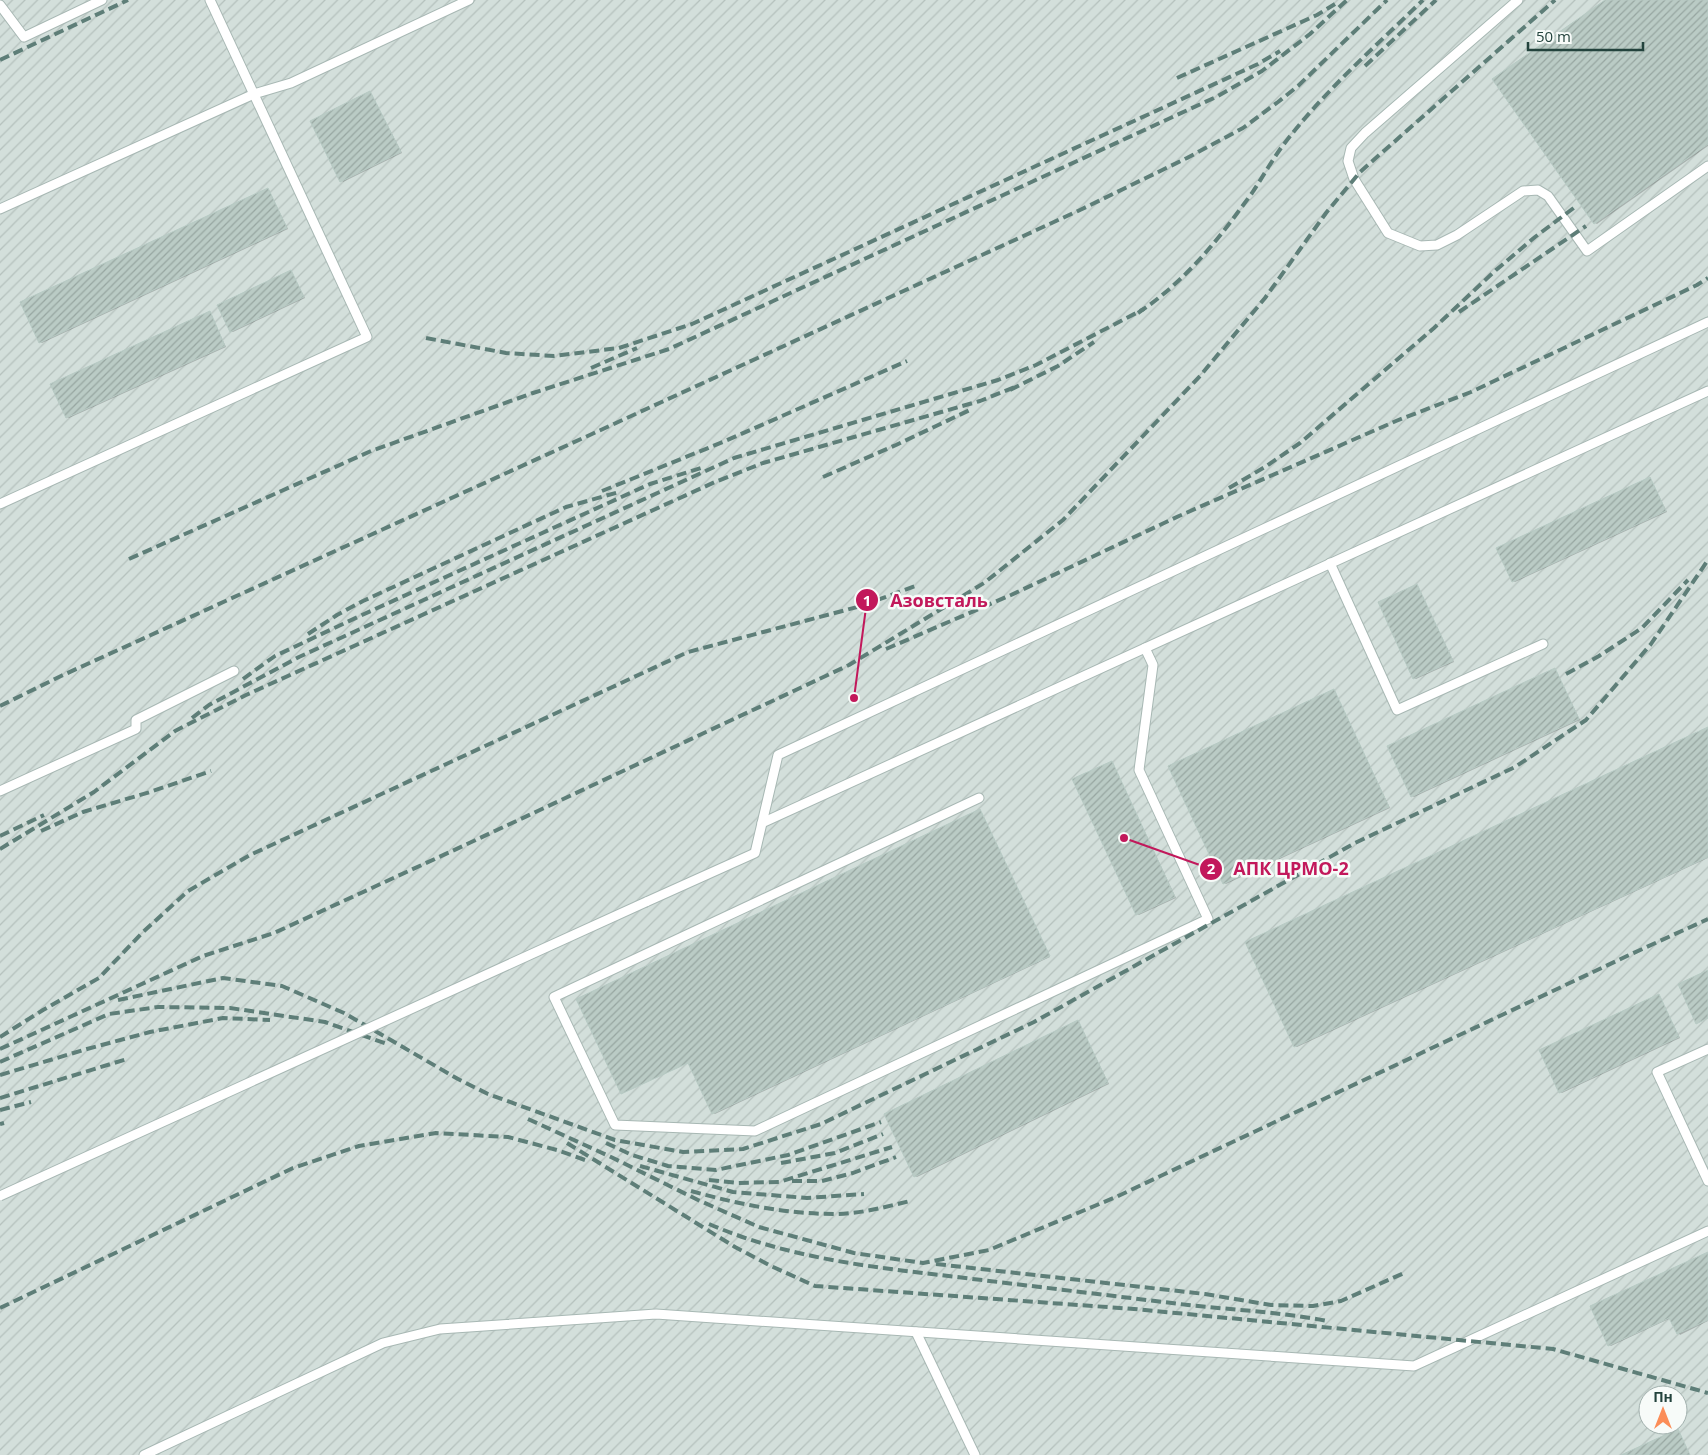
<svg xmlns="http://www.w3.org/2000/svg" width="1708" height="1455" font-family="'Open Sans',sans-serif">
<defs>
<pattern id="industrial-furrows" width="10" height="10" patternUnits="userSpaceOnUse" patternTransform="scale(1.25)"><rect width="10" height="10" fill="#d3dfdb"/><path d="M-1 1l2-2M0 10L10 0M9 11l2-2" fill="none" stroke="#b5c1bd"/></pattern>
<pattern id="building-hatch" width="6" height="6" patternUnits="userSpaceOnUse" patternTransform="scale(1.25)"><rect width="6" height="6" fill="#bacbc5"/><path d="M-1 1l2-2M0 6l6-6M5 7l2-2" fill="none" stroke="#97a6a1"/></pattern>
</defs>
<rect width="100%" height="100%" fill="#e6efec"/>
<!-- industrial -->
<path fill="url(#industrial-furrows)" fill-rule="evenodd" d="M 0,0 L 1708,0 L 1708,1455 L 0,1455 ZM 1648,1395 L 1678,1395 L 1678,1425 L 1648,1425 Z"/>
<!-- shadow -->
<g fill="#0003">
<path d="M 1608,0 L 1708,0 L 1708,146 L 1597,224 L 1595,223 Z"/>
<path d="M 370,92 L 402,153 L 343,182 L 311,122 Z"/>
<path d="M 268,189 L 288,229 L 42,343 L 40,342 Z"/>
<path d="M 291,272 L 305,298 L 233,332 L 231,331 Z"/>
<path d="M 210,313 L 226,347 L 69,418 L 67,417 Z"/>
<path d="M 1650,478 L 1667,512 L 1515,582 L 1513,581 Z"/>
<path d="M 1417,586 L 1454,662 L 1416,679 L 1414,678 Z"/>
<path d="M 1555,669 L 1580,720 L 1414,797 L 1412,796 Z"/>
<path d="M 1334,691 L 1390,808 L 1226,884 L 1224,883 Z"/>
<path d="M 1708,728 L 1708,858 L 1297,1047 L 1295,1046 Z"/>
<path d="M 1112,762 L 1176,898 L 1139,915 L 1137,914 Z"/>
<path d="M 980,810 L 1050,957 L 715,1114 L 713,1113 L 690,1063 Z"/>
<path d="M 1659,996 L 1680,1038 L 1562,1093 L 1560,1092 Z"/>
<path d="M 1078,1022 L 1109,1084 L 917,1177 L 915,1176 Z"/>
<path d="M 1708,1254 L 1708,1321 L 1680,1335 L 1671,1318 L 1611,1346 L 1609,1345 Z"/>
</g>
<!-- building -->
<g fill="url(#building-hatch)" stroke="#b7cac4">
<path d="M 1605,0 L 1708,0 L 1708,144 L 1594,224 L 1492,79 Z"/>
<path d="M 370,91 L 401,152 L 340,182 L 310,121 Z"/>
<path d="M 268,188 L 287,228 L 39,343 L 20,302 Z"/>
<path d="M 291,270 L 304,297 L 230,332 L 217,305 Z"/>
<path d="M 210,311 L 225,346 L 66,418 L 50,384 Z"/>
<path d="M 1650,477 L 1666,511 L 1512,582 L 1496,548 Z"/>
<path d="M 1417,584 L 1453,661 L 1413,679 L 1378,602 Z"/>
<path d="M 1555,668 L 1579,719 L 1411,797 L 1387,746 Z"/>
<path d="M 1334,689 L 1389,807 L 1223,884 L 1168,766 Z"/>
<path d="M 1708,727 L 1708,857 L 1294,1047 L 1245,942 Z"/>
<path d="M 1112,761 L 1175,897 L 1136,915 L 1072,779 Z"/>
<path d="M 980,809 L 1050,956 L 712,1114 L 688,1063 L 621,1094 L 576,999 Z"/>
<path d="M 1708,970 L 1708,1018 L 1696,1024 L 1678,984 Z"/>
<path d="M 1659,994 L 1679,1037 L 1559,1093 L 1539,1050 Z"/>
<path d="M 1078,1020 L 1108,1083 L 914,1177 L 884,1114 Z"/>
<path d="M 1708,1252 L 1708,1320 L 1677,1334 L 1669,1318 L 1608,1346 L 1590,1306 Z"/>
<path d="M 1678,1429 L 1690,1455 L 1621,1455 Z"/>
</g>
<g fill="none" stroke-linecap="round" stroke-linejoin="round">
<defs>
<g id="service">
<path d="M 1518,0 L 1365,133 L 1351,148 L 1348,161 L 1354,179 L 1388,233 L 1420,246 L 1437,245 L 1457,235 L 1523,191 L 1538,190 L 1548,196 L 1587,251 L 1708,166"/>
<path d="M 0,5 L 24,37 L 102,0"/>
<path d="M 0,209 L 254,94 L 291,83 L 469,0"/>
<path d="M 0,504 L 367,337 L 210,0"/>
<path d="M 1330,563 L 1397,710 L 1543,644"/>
<path d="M 0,791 L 136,729 L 136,720 L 234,671"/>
<path d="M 979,798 L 554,997 L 615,1125 L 755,1131 L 1208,919 L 1139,770 L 1153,665 L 1145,648"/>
<path d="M 762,823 L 1708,391"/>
<path d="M 646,902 L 755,853 L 778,755 L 1708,322"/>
<path d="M 1708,1049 L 1657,1072 L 1708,1181"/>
<path d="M 916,1332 L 975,1455"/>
<path d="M 144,1455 L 383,1343 L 440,1329 L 656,1314 L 1414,1366 L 1708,1231"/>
</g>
</defs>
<!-- service casing -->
<use href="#service" stroke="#a8b8b4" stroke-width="11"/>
<!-- service -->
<use href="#service" stroke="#fff" stroke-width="9"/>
<!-- rail -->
<g stroke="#5e7e78" stroke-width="4" stroke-dasharray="10 5" stroke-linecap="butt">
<path d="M 0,60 L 128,0"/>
<path d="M 1365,66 L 1436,0"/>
<path d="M 1177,78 L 1317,15 L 1335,4"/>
<path d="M 1459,312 L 1586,226"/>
<path d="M 1138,313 C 1187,280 1218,240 1252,193 C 1262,178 1271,162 1281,148 C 1322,93 1374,48 1423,0"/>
<path d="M 426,338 L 506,353 L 554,356 L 619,348 L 692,324 L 1258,64 L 1280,51"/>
<path d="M 591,368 L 637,348"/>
<path d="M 1010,390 L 1058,366 L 1094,342"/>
<path d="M 823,477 L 896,445 L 972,409"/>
<path d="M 1229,488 L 1265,467 L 1300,443 L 1434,328 L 1496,270 L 1535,237 L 1575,207"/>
<path d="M 602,491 L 723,442 L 907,361"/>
<path d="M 129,559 L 371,451 L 533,393 L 669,349 L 1216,97 L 1262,71 L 1310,34 L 1347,0"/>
<path d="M 308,634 L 337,615 L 363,601 L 566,507 L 619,492"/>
<path d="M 886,649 L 1011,595 L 1179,516 L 1396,421 L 1471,392 L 1697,285 L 1708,278"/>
<path d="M 1566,674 L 1599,656 L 1642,628 L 1688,580"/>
<path d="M 243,679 L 275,656 L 362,615 L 650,484 L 701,468"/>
<path d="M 0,706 L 61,676 L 592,434 L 1080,210 L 1187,158 L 1243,128 L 1278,102 L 1298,86 L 1387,0"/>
<path d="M 192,718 L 209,705 L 299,657 L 734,458 L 998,380 L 1036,365 L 1144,309"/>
<path d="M 41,831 L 83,812 L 150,792 L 211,771"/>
<path d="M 0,836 L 44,815"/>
<path d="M 0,849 L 94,792 L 175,731 L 246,695 L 715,482 L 763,463 L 980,401 L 1015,387"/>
<path d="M 118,1000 L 223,978 L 282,986 L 344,1013 L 458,1079 L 488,1094 L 615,1140 L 683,1152 L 743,1149 L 821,1124 L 1034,1022 L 1355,843 L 1515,767 L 1586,720 L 1651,644 L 1708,560"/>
<path d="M 0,1037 L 43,1010 L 99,978 L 142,933 L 188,891 L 250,855 L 688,652 L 861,606 L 918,585"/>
<path d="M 0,1049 L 203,956 L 274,933 L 463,846 L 849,665 L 984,583 L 1063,520 L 1200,376 L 1265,298 L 1326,213 L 1360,172 L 1555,0"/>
<path d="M 0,1062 L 109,1014 L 158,1007 L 230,1008 L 325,1022 L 387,1044"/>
<path d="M 0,1075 L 87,1049 L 150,1032 L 223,1018 L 270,1020"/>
<path d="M 0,1098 L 127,1059"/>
<path d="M 0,1110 L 31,1102"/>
<path d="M 528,1119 L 611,1157 L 698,1200 L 759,1227 L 854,1253 L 923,1263 L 989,1250 L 1116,1197 L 1627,956 L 1708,919"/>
<path d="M 0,1124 L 4,1123"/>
<path d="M 567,1143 L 735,1247 L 771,1266 L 815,1286 L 1134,1309 L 1553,1349 L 1708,1393"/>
<path d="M 606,1143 L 632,1155 L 668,1166 L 716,1170 L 788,1155 L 881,1122"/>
<path d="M 781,1163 L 835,1153 L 883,1134"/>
<path d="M 640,1166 L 733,1192 L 807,1198 L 864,1194"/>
<path d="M 709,1180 L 738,1183 L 779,1182 L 892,1147"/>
<path d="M 792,1181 L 822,1181 L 853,1173 L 896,1157"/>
<path d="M 691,1191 C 738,1204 785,1214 835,1214 C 860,1214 885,1207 910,1201"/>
<path d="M 709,1224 C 783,1256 861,1266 940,1275 C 1023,1285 1106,1295 1188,1305 C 1234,1310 1281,1312 1327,1321"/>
<path d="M 936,1264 L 1205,1294 L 1271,1305 L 1313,1306 L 1341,1301 L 1404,1273"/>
<path d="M 0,1308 L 293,1168 L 359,1146 L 436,1133 L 508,1137 L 557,1150 L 585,1160"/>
</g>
<defs>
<path id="service-bridge" d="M 0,1196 L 646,902"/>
</defs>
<!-- service-bridge casing -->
<use href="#service-bridge" stroke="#a8b8b4" stroke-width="11" stroke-linecap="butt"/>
<!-- service-bridge -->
<use href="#service-bridge" stroke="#fff" stroke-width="9"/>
</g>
<!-- callouts -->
<path fill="none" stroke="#c2185b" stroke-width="2" d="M854 698L867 600M1124 838L1211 869"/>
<g fill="#c2185b" stroke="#f7fbf9" stroke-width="2">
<circle cx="854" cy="698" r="5"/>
<circle cx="1124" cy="838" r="5"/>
<circle cx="867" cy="600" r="12"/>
<circle cx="1211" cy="869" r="12"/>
</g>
<g font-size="15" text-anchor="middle" font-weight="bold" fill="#fff">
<text x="867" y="606">1</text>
<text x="1211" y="874">2</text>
</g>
<g font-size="18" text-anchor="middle" font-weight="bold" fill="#c2185b" stroke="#f7fbf9" stroke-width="5" stroke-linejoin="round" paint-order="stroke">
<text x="939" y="607">Азовсталь</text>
<text x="1291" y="875">АПК ЦРМО-2</text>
</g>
<!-- north arrow -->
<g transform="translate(1663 1410)"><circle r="24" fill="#f7fbf9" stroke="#a2b1ae"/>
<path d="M0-4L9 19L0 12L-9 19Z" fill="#fb8d58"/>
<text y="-8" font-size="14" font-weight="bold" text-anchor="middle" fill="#23433d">Пн</text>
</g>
<!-- scale -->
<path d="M1528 42v8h115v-8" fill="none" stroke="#23433d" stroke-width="2.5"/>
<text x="1536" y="42" font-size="15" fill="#23433d" stroke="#f7fbf9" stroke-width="4" paint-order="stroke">50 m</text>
</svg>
